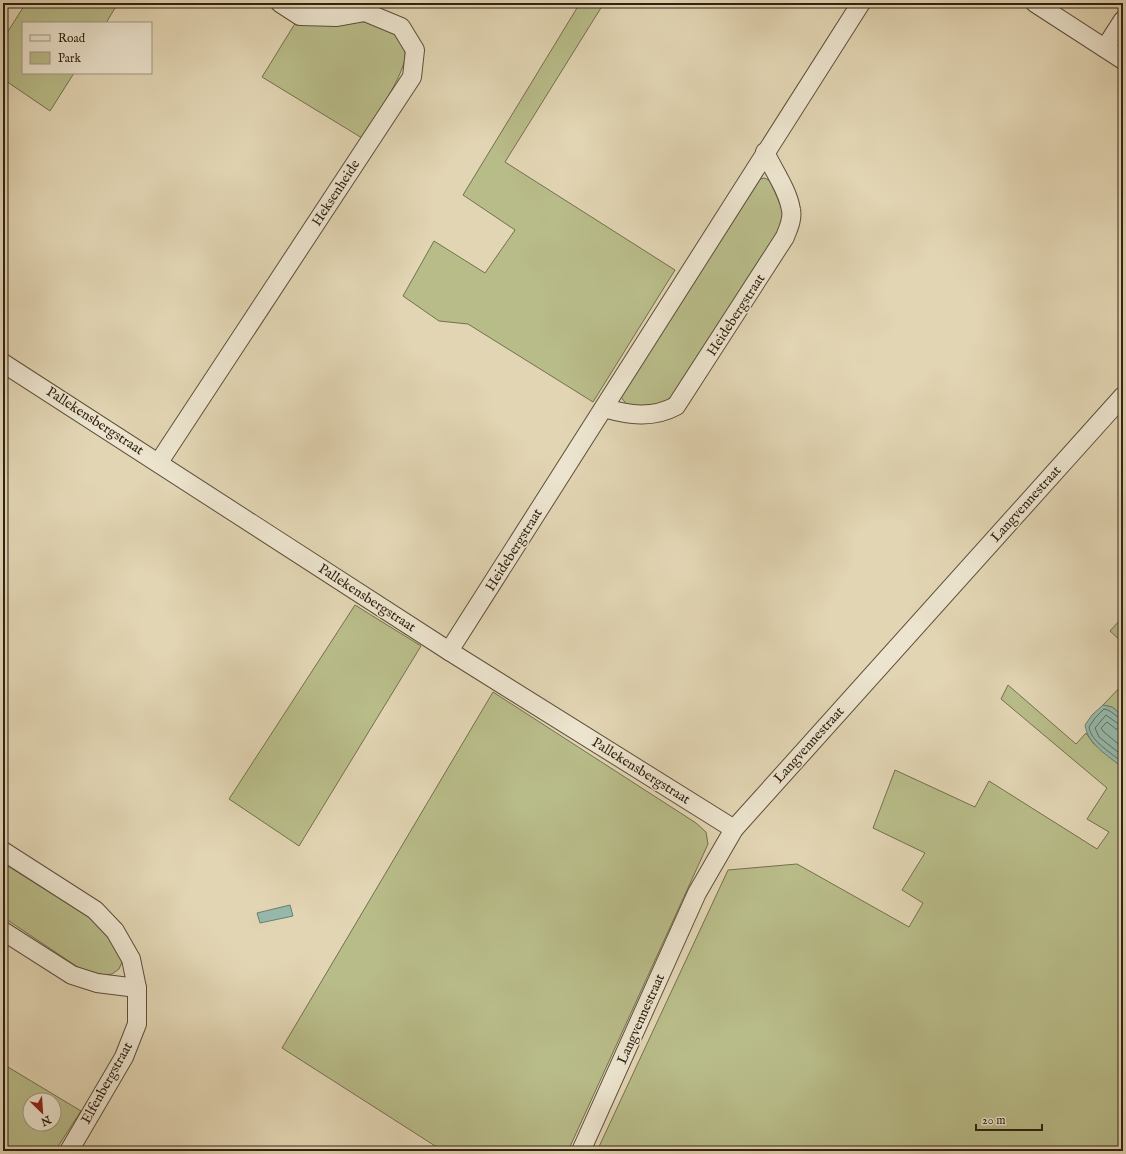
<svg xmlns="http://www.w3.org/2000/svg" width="1126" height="1154" font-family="'IM FELL English',serif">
<rect width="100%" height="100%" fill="#e2d5b3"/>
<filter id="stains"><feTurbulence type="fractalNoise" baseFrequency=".005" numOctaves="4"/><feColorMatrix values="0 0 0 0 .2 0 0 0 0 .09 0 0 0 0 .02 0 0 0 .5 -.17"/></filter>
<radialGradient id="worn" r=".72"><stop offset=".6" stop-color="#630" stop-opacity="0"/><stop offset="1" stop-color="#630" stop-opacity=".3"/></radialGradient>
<!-- green -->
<g fill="#b8bc89" stroke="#746f4e" fill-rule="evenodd">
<path d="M 26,3 L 118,3 L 106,23 L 23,23 L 23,73 L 74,73 L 50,111 L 3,79 L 3,39 Z"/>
<path d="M 580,3 L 604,3 L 505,162 L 675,270 L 593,402 L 468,324 L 439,321 L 403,296 L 434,241 L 485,273 L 515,230 L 463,195 Z"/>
<path d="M 361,18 L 395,32 C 398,38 404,45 405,52 C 408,71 373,120 362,138 L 262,77 L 296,22 C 318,29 339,22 361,18 Z"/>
<path d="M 764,178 C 776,181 783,203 783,214 C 783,220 780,227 778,232 L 676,392 C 661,408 648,407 627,405 L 621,397 L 757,180 Z"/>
<path d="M 355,605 L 421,646 L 299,846 L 229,799 Z"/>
<path d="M 1120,620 L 1123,623 L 1123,643 L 1110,631 Z"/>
<path d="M 1123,684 L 1123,716 L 1112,707 L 1103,705 Z"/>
<path d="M 1008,685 L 1076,744 L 1086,733 L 1093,743 L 1123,768 L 1123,1151 L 597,1151 L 728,870 L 797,864 L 909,927 L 923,903 L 902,890 L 925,853 L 873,828 L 895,770 L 975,807 L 989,781 L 1097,849 L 1109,832 L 1087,819 L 1107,788 L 1001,699 Z"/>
<path d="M 493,692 L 696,823 L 706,832 L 708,844 L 568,1151 L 443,1151 L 282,1048 Z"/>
<path d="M 3,863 L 92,919 L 116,946 L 122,962 L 119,969 L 112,974 L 105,975 L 82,970 L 3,917 Z"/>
<path d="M 3,1064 L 81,1111 L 55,1151 L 3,1151 ZM 30,1100 L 54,1100 L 54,1124 L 30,1124 Z"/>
</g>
<!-- water -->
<g fill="#95b9ab" stroke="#6d7d6e">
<path d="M 1103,705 L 1112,707 L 1123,716 L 1123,768 C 1109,756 1088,745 1085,725 L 1092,715 Z"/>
<path d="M 290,905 L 293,916 L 260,923 L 257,913 Z"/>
</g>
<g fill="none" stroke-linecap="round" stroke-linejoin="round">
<!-- shore -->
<g stroke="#636e5e" stroke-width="1">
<path d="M 1123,719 C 1116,718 1112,710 1104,709 L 1095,718 L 1089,727 C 1091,742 1112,753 1123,763"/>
<path d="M 1123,724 L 1117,723 L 1106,715 L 1095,728 L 1099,737 L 1123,756"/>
<path d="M 1123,730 L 1116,729 L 1107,722 L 1101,728 L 1104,732 L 1123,748"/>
</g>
<defs>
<g id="street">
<path d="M 1035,3 L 1123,60"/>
<path d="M 1105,48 L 1123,20"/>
<path d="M 3,363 L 449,651 L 734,829"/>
<path d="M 604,408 C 629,415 652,419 676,406 L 785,237 C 788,229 793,219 791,210 C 788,190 773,170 765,152"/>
<path d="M 159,462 L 412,77 L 415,50 L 401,27 L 365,12 L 337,17 L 300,16 L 280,3"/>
<path d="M 449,651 L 861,3"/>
<path d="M 3,851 L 95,910 L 115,931 L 131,959 L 137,988 L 137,1024 L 124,1057 L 69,1151"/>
<path d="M 3,931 L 72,975 L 97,983 L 137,988"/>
<path d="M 581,1151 L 697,893 L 734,829 L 1123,396"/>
</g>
</defs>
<!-- street casing -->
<use href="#street" stroke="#5d4f3a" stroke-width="20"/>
<!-- street -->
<use href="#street" stroke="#ece4ce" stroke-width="18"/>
</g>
<g text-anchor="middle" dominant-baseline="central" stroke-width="3" stroke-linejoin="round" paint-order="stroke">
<!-- street labels -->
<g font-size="14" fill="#312212" stroke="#ece4ce">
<text transform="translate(336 193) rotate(-57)">Heksenheide</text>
<text transform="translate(736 315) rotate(-57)">Heidebergstraat</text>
<text transform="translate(95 421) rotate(33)">Pallekensbergstraat</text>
<text transform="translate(1026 504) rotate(-48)">Langvennestraat</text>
<text transform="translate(514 550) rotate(-58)">Heidebergstraat</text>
<text transform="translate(367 598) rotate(33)">Pallekensbergstraat</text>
<text transform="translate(809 745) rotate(-48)">Langvennestraat</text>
<text transform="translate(641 771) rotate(32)">Pallekensbergstraat</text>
<text transform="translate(641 1019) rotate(-66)">Langvennestraat</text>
<text transform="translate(107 1083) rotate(-61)">Elfenbergstraat</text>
</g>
</g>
<!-- margin -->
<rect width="1126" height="1154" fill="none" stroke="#e2d5b3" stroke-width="16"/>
<rect x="4" y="4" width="1118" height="1146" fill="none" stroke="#312212" stroke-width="2"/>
<rect x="8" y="8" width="1110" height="1138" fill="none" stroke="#312212"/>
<!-- legend -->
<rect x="22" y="22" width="130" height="52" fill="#ece4ce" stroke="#a19683"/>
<rect x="30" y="35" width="20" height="6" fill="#ece4ce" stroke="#a19683"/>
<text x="58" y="42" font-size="12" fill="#312212">Road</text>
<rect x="30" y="52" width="20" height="12" fill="#b8bc89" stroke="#a19683"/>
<text x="58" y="62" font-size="12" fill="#312212">Park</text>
<!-- north arrow -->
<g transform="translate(42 1112) rotate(155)"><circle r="19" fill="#ece4ce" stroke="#a19683"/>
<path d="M0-3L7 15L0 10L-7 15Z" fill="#8f2418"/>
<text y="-6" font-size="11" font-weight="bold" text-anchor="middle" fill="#312212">N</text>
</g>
<!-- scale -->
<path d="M976 1124v6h66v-6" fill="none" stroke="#312212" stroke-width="2"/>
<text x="982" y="1124" font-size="12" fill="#312212" stroke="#ece4ce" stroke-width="3" paint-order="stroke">20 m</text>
<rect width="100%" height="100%" filter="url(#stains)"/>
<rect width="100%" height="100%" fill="url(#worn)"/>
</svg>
